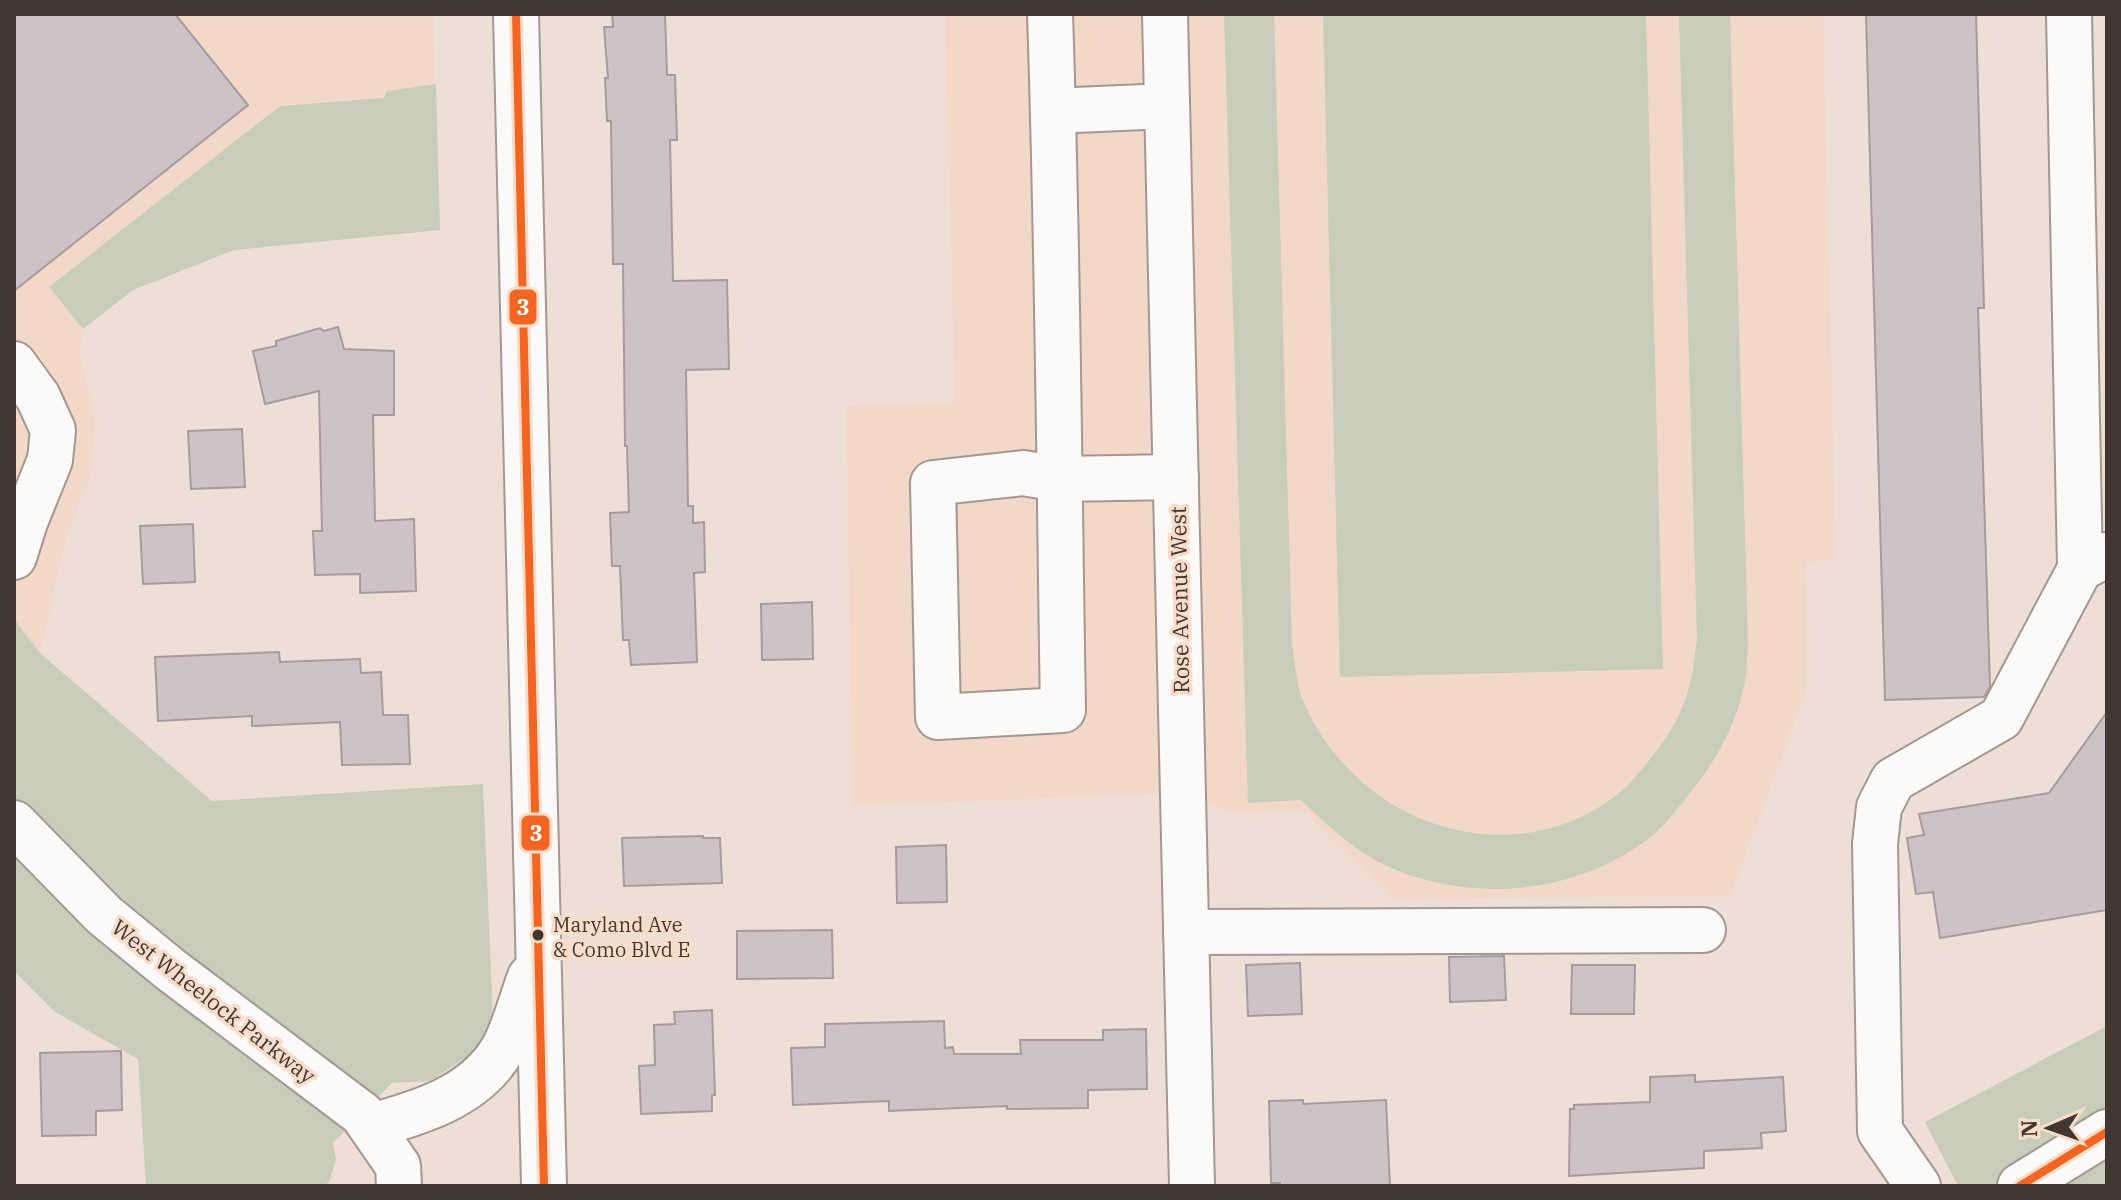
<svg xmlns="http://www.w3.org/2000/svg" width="2121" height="1200" font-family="'IBM Plex Serif',serif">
<rect width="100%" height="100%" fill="#eedfd6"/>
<!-- built -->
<g fill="#f2d8c8">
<path d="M 14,14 L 433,14 L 440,230 L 234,250 L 133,290 L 83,329 L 79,353 L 95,421 L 91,474 L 65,541 L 40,653 L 14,619 Z"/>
<path d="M 945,14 L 1823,14 L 1836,559 L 1806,562 L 1807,689 L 1730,896 L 1392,899 L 1303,811 L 1237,814 L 1172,793 L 853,806 L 846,406 L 955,403 Z"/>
</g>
<!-- green -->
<g fill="#c8cdba">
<path d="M 1224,14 L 1274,14 L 1292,644 C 1295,661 1296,682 1302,698 C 1318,738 1346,772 1381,797 C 1452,846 1549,850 1619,793 C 1630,785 1639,772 1648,762 C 1662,744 1675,727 1683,705 C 1692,684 1694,662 1697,640 L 1679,14 L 1730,14 L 1748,643 C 1747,657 1747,672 1744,686 C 1736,724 1717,759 1693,789 C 1681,804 1668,822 1653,835 C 1608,871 1552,889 1494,889 C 1454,888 1412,880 1377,861 C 1348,845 1324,822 1301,800 L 1248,803 Z"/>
<path d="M 1323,14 L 1646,14 L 1663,669 L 1340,677 Z"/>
<path d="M 436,84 L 440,230 L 234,250 L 133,290 L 83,329 L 49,287 L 280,106 L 384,98 L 387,91 Z"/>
<path d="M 14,619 L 40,653 L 212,801 L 483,784 L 493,1020 L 474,1052 L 430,1081 L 392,1083 L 333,1143 L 336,1159 L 329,1183 L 317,1186 L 146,1186 L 138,1059 L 55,1012 L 14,971 Z"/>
<path d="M 2107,1026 L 2107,1186 L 1958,1186 L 1925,1122 Z"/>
</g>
<!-- building -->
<g fill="#cec2c7" stroke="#a69c9d" stroke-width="2">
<path d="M 14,14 L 175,14 L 248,105 L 14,291 Z"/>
<path d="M 612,14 L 665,14 L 667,75 L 675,75 L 677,140 L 670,140 L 673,281 L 727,280 L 729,369 L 686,370 L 688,506 L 693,506 L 693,523 L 704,522 L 705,572 L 694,573 L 697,662 L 631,665 L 629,640 L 623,640 L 620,566 L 612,566 L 610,513 L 629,512 L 627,446 L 625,446 L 623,264 L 613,264 L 611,121 L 607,121 L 605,78 L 608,78 L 604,27 L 613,27 Z"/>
<path d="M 1866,14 L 1976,14 L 1984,308 L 1978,308 L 1990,686 L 1984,697 L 1885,700 Z"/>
<path d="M 338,327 L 344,349 L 394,351 L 394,415 L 373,415 L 375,521 L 414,519 L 416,591 L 360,593 L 360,574 L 315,575 L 313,531 L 322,531 L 319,391 L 265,404 L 253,351 L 276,346 L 276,341 L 320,328 L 324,331 Z"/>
<path d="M 242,429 L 245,487 L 191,489 L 188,431 Z"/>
<path d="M 193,524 L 195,582 L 143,584 L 140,526 Z"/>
<path d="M 812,602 L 813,659 L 762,660 L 761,604 Z"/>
<path d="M 279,652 L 280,662 L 360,659 L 361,673 L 381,672 L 383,715 L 408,715 L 410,764 L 342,765 L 340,722 L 252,726 L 252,716 L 158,721 L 155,657 Z"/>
<path d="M 2107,712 L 2107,910 L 1940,938 L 1933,892 L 1916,894 L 1907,838 L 1924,835 L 1919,814 L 2049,793 Z"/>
<path d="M 703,836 L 703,838 L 720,838 L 722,883 L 624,886 L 622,838 Z"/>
<path d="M 946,845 L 947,902 L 897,903 L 896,847 Z"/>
<path d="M 832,930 L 833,978 L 737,979 L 737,931 Z"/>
<path d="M 1504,956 L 1506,1000 L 1450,1002 L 1449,957 Z"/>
<path d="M 1300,963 L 1302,1014 L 1248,1016 L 1246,965 Z"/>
<path d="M 1572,965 L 1635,965 L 1634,1014 L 1571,1014 Z"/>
<path d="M 712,1010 L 715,1095 L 712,1095 L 712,1111 L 641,1114 L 639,1066 L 655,1065 L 654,1025 L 675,1024 L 674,1012 Z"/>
<path d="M 944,1021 L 945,1048 L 953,1047 L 954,1054 L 1021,1054 L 1020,1040 L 1103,1040 L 1103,1030 L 1146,1029 L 1147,1089 L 1088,1090 L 1088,1108 L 1007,1109 L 1007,1106 L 889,1111 L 889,1101 L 793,1105 L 791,1048 L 825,1047 L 825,1024 Z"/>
<path d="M 121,1051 L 122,1110 L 96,1111 L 96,1135 L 42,1136 L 40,1053 Z"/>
<path d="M 1695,1075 L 1695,1082 L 1783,1077 L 1786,1131 L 1761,1133 L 1762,1148 L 1704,1151 L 1704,1168 L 1569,1176 L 1570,1109 L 1574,1109 L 1574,1105 L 1650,1102 L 1650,1077 Z"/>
<path d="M 1303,1100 L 1303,1104 L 1386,1100 L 1390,1186 L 1280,1186 L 1280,1183 L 1271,1183 L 1269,1101 Z"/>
</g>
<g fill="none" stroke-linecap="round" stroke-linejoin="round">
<defs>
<g id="minor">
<path d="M 516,14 L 544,1186"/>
<path d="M 1050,14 C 1058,246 1059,478 1063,710 L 938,717 L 933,483 L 1023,473 L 1059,479 L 1176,477"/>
<path d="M 1165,14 L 1192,1186"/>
<path d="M 2069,14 L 2080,569 L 2105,555"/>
<path d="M 1053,111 L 1167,106"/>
<path d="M 14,364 L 38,397 L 53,430 L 50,460 L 25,522 L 14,557"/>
<path d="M 14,823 L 104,915 L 171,970 L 362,1114 L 398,1166 L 399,1186"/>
<path d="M 1186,932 L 1703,930"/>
<path d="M 371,1126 C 419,1113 473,1097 501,1052 C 513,1034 522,997 530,977"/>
<path d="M 1918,1186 L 1880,1131 L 1875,844 L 1879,807 L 1893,780 L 2001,718 L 2080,569"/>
<path d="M 2020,1186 L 2107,1132"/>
</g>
</defs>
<!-- minor casing -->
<use href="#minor" stroke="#a39891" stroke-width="48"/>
<!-- minor -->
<use href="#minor" stroke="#fcfaf9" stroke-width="44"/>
<defs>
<g id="bus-1">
<path d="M 516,14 L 544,1186"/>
<path d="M 2020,1186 L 2107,1132"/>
</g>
</defs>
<!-- bus-1 casing -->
<use href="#bus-1" stroke="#f9ddcb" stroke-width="14"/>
<!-- bus-1 -->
<use href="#bus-1" stroke="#f26522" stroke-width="8"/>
</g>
<!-- markers -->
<circle fill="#433831" stroke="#f9ddcb" stroke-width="3" cx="538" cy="935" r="7"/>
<g text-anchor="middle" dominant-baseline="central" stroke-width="7" stroke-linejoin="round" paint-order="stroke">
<!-- bus labels -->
<g font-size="20" fill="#433831" stroke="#f9ddcb" text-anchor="start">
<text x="553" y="924">Maryland Ave<tspan x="553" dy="25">&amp; Como Blvd E</tspan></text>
</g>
<!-- street labels -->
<g font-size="22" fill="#433831" stroke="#f9ddcb">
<text transform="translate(1179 600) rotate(-91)">Rose Avenue West</text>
<text transform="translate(214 1001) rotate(38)">West Wheelock Parkway</text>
</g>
</g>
<g stroke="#f9ddcb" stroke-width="3">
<rect x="508" y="288" width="30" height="38" rx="8" fill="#f26522"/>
<rect x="520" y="814" width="31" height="38" rx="8" fill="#f26522"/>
</g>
<g font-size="22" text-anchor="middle" font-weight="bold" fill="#fff">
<text x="523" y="315">3</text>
<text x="536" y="841">3</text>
</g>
<!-- border -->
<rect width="2121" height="1200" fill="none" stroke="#433831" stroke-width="32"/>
<!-- north arrow -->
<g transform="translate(2049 1128) rotate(268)" stroke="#f9ddcb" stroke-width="6" paint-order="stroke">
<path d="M0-6L14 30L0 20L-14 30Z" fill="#433831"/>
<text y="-12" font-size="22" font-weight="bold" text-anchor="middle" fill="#433831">N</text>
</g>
</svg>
